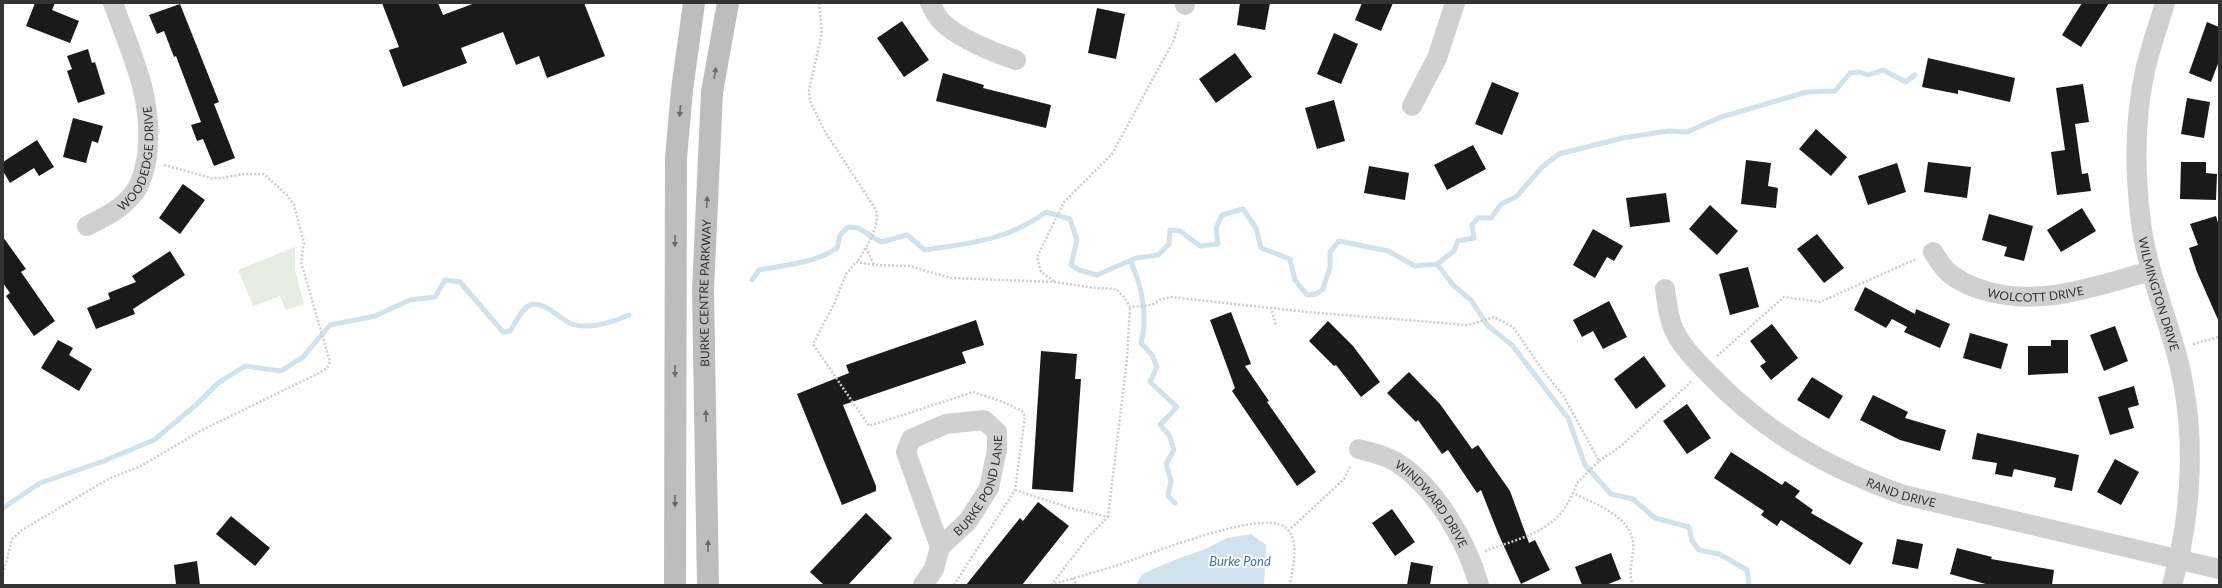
<svg xmlns="http://www.w3.org/2000/svg" width="2222" height="588" font-family="Lato,sans-serif">
<rect width="100%" height="100%" fill="#fff"/>
<!-- green -->
<path fill="#e6ecdf" d="M 295,247 L 295,270 L 304,304 L 286,310 L 280,296 L 253,306 L 238,270 Z"/>
<!-- water -->
<path fill="#cfe2ee" d="M 1251,534 L 1266,545 L 1264,585 L 1136,585 L 1142,574 L 1177,559 L 1203,550 L 1227,538 Z"/>
<g fill="none" stroke-linecap="round" stroke-linejoin="round">
<!-- stream -->
<g stroke="#cfe2ee" stroke-width="5">
<path d="M 1130,261 C 1142,284 1148,318 1141,343 L 1152,355 L 1157,367 L 1150,382 L 1177,407 L 1160,425 L 1169,435 L 1174,450 L 1166,464 L 1171,481 L 1168,496 L 1175,503"/>
<path d="M 1437,264 L 1453,285 L 1471,300 L 1488,326 L 1512,345 L 1541,383 L 1568,418 L 1585,465 L 1611,494 L 1633,499 L 1655,518 L 1689,527 L 1692,541 L 1699,550 L 1719,554 L 1747,570 L 1749,585"/>
<path d="M 752,280 L 759,270 C 785,265 815,263 837,248 L 840,235 L 848,227 L 858,228 L 881,242 L 907,235 L 925,250 C 971,243 1008,240 1046,212 L 1070,219 L 1077,240 L 1071,265 L 1079,270 L 1097,275 L 1136,258 L 1158,255 L 1169,244 L 1170,230 L 1180,231 L 1200,246 L 1218,244 L 1216,228 L 1222,215 L 1243,209 L 1256,228 L 1261,248 L 1290,259 L 1295,280 L 1307,295 L 1316,294 L 1323,289 L 1330,267 L 1330,252 L 1339,241 L 1388,251 L 1415,266 L 1437,264 L 1454,251 L 1458,241 L 1474,238 L 1472,225 L 1478,218 L 1491,218 L 1501,204 L 1516,197 L 1542,167 L 1559,154 L 1623,138 L 1668,131 L 1687,132 L 1721,117 L 1807,92 L 1835,91 L 1850,73 L 1859,72 L 1868,75 L 1883,70 L 1906,82 L 1915,75"/>
<path d="M 3,508 L 40,483 L 104,461 L 154,440 L 197,404 L 218,383 L 245,366 L 281,371 L 303,357 L 330,325 L 375,316 L 410,300 L 435,297 L 445,280 L 460,282 L 503,332 L 510,331 C 515,324 521,310 528,306 C 543,298 560,320 572,324 C 590,330 613,322 629,315"/>
</g>
</g>
<!-- building -->
<g fill="#1a1a1a">
<path d="M 35,3 L 55,3 L 52,10 L 79,21 L 70,43 L 26,26 Z"/>
<path d="M 382,3 L 438,3 L 443,15 L 475,3 L 584,3 L 605,56 L 547,78 L 539,56 L 516,65 L 503,32 L 461,48 L 467,63 L 403,87 L 389,50 L 399,47 Z"/>
<path d="M 1240,3 L 1270,3 L 1265,30 L 1237,25 Z"/>
<path d="M 1362,3 L 1393,3 L 1381,31 L 1355,20 Z"/>
<path d="M 2082,3 L 2109,3 L 2081,47 L 2062,35 Z"/>
<path d="M 180,4 L 219,102 L 214,104 L 235,158 L 214,166 L 203,139 L 197,141 L 191,125 L 201,122 L 176,56 L 174,57 L 164,31 L 157,34 L 149,15 Z"/>
<path d="M 1097,8 L 1125,14 L 1116,59 L 1088,53 Z"/>
<path d="M 902,21 L 929,60 L 904,77 L 877,38 Z"/>
<path d="M 2207,22 L 2219,27 L 2219,61 L 2211,82 L 2189,73 Z"/>
<path d="M 1334,33 L 1358,44 L 1341,84 L 1317,74 Z"/>
<path d="M 88,49 L 92,63 L 95,62 L 105,94 L 78,103 L 67,71 L 72,69 L 67,56 Z"/>
<path d="M 1235,53 L 1252,77 L 1216,103 L 1199,79 Z"/>
<path d="M 1928,58 L 2015,78 L 2010,102 L 1958,90 L 1958,94 L 1922,87 Z"/>
<path d="M 943,73 L 984,85 L 983,88 L 1051,105 L 1046,128 L 936,101 Z"/>
<path d="M 1492,82 L 1519,93 L 1502,135 L 1475,124 Z"/>
<path d="M 2083,84 L 2089,122 L 2075,124 L 2082,174 L 2088,173 L 2091,191 L 2057,195 L 2051,152 L 2065,150 L 2056,88 Z"/>
<path d="M 2187,98 L 2210,102 L 2204,138 L 2181,134 Z"/>
<path d="M 1334,100 L 1345,141 L 1317,149 L 1305,108 Z"/>
<path d="M 73,118 L 103,126 L 98,143 L 92,141 L 86,163 L 63,157 Z"/>
<path d="M 1816,129 L 1847,157 L 1831,176 L 1799,149 Z"/>
<path d="M 37,140 L 54,167 L 39,176 L 34,168 L 10,183 L 3,171 L 3,162 Z"/>
<path d="M 1473,145 L 1486,169 L 1447,190 L 1434,165 Z"/>
<path d="M 1746,160 L 1771,163 L 1768,186 L 1778,188 L 1776,208 L 1741,204 Z"/>
<path d="M 1928,162 L 1971,167 L 1967,198 L 1924,192 Z"/>
<path d="M 2181,162 L 2206,162 L 2206,173 L 2217,174 L 2216,200 L 2180,199 Z"/>
<path d="M 1897,163 L 1906,192 L 1868,205 L 1858,176 Z"/>
<path d="M 1369,166 L 1409,173 L 1405,200 L 1364,193 Z"/>
<path d="M 183,184 L 205,200 L 180,234 L 159,218 Z"/>
<path d="M 1666,193 L 1670,222 L 1630,227 L 1626,198 Z"/>
<path d="M 1710,205 L 1738,231 L 1717,255 L 1689,229 Z"/>
<path d="M 2082,208 L 2096,231 L 2061,252 L 2047,230 Z"/>
<path d="M 1989,214 L 2033,226 L 2024,261 L 2004,256 L 2007,247 L 1982,240 Z"/>
<path d="M 2216,216 L 2219,226 L 2219,322 L 2197,272 L 2189,248 L 2198,245 L 2190,224 Z"/>
<path d="M 1593,229 L 1623,246 L 1614,261 L 1607,257 L 1595,278 L 1573,265 Z"/>
<path d="M 1817,234 L 1844,268 L 1824,283 L 1797,249 Z"/>
<path d="M 3,237 L 26,269 L 21,272 L 55,321 L 34,336 L 6,296 L 10,293 L 3,283 Z"/>
<path d="M 170,251 L 185,275 L 133,309 L 135,314 L 96,329 L 87,308 L 110,299 L 108,293 L 136,282 L 132,276 Z"/>
<path d="M 1748,267 L 1759,307 L 1730,315 L 1719,274 Z"/>
<path d="M 1865,287 L 1915,314 L 1916,309 L 1950,324 L 1940,348 L 1904,332 L 1907,327 L 1892,319 L 1886,328 L 1854,310 Z"/>
<path d="M 1609,301 L 1627,337 L 1603,349 L 1593,331 L 1582,337 L 1573,320 Z"/>
<path d="M 1231,312 L 1251,364 L 1245,366 L 1269,401 L 1267,402 L 1316,472 L 1297,486 L 1232,391 L 1235,388 L 1210,320 Z"/>
<path d="M 976,320 L 984,345 L 962,352 L 966,363 L 843,405 L 876,486 L 876,491 L 842,505 L 797,394 L 849,373 L 846,365 Z"/>
<path d="M 1328,321 L 1353,346 L 1380,382 L 1361,397 L 1336,365 L 1334,366 L 1309,341 Z"/>
<path d="M 1772,324 L 1798,358 L 1771,380 L 1760,366 L 1766,362 L 1750,341 Z"/>
<path d="M 2115,326 L 2128,361 L 2104,371 L 2090,335 Z"/>
<path d="M 1970,333 L 2008,344 L 2001,369 L 1963,358 Z"/>
<path d="M 58,340 L 73,348 L 69,355 L 92,369 L 79,391 L 41,368 Z"/>
<path d="M 2051,340 L 2068,340 L 2068,373 L 2028,375 L 2028,346 L 2051,346 Z"/>
<path d="M 1041,351 L 1077,354 L 1075,379 L 1081,379 L 1073,492 L 1032,489 Z"/>
<path d="M 1644,356 L 1666,386 L 1636,409 L 1614,379 Z"/>
<path d="M 1409,372 L 1440,404 L 1472,449 L 1478,445 L 1510,491 L 1529,543 L 1535,540 L 1550,570 L 1521,584 L 1498,533 L 1481,490 L 1477,493 L 1448,450 L 1442,454 L 1418,420 L 1416,422 L 1387,393 Z"/>
<path d="M 1812,377 L 1843,396 L 1829,419 L 1797,400 Z"/>
<path d="M 2134,386 L 2139,405 L 2128,408 L 2134,428 L 2110,435 L 2098,397 Z"/>
<path d="M 1873,395 L 1908,412 L 1905,418 L 1946,430 L 1940,451 L 1900,440 L 1860,420 Z"/>
<path d="M 1687,404 L 1711,438 L 1687,454 L 1663,421 Z"/>
<path d="M 1977,433 L 2079,455 L 2072,491 L 2054,487 L 2056,478 L 2014,469 L 2012,477 L 1995,474 L 1997,463 L 1972,459 Z"/>
<path d="M 1731,452 L 1782,485 L 1785,481 L 1800,491 L 1795,497 L 1813,510 L 1811,513 L 1863,543 L 1850,565 L 1781,520 L 1777,526 L 1761,515 L 1764,511 L 1714,478 Z"/>
<path d="M 2115,459 L 2139,472 L 2121,505 L 2097,492 Z"/>
<path d="M 1038,502 L 1069,526 L 1022,585 L 966,585 L 1020,518 L 1023,521 Z"/>
<path d="M 1392,509 L 1415,542 L 1395,556 L 1372,523 Z"/>
<path d="M 866,513 L 892,538 L 848,585 L 824,585 L 810,572 Z"/>
<path d="M 231,516 L 270,548 L 255,566 L 216,534 Z"/>
<path d="M 1897,539 L 1923,544 L 1918,569 L 1892,564 Z"/>
<path d="M 1957,548 L 1992,557 L 1991,559 L 2054,570 L 2052,585 L 1989,585 L 1950,574 Z"/>
<path d="M 1611,553 L 1621,579 L 1606,585 L 1582,585 L 1575,567 Z"/>
<path d="M 197,561 L 200,585 L 176,585 L 174,565 Z"/>
<path d="M 1411,562 L 1433,566 L 1430,585 L 1407,585 Z"/>
</g>
<g fill="none" stroke-linecap="round" stroke-linejoin="round">
<!-- path -->
<g stroke="#cdcdcd" stroke-width="2.5" stroke-dasharray="2 2" stroke-linecap="butt">
<path d="M 819,3 L 822,33 L 809,90 L 810,101 L 824,130 L 876,210 C 880,228 866,247 857,262"/>
<path d="M 866,248 L 874,265"/>
<path d="M 1054,281 L 1041,272 L 1037,257 L 1064,202 L 1112,154 L 1174,40 L 1179,22"/>
<path d="M 1271,307 L 1276,326"/>
<path d="M 2193,344 L 2219,337"/>
<path d="M 1717,356 L 1784,297 L 1820,302 L 1916,259"/>
<path d="M 1599,461 L 1621,446 L 1692,381"/>
<path d="M 1015,490 L 1070,508 L 1108,517 L 1089,536 L 1052,584"/>
<path d="M 1108,517 L 1127,359 L 1130,307"/>
<path d="M 1288,531 L 1344,479 L 1351,465"/>
<path d="M 1485,551 C 1511,541 1543,535 1562,512 C 1566,507 1570,499 1573,493"/>
<path d="M 3,574 L 12,539 L 22,530 L 110,478 L 139,467 L 202,430 L 319,373 L 327,368 L 330,362 L 301,262 L 304,243 L 294,205 L 287,195 L 264,174 L 243,174 L 222,178 L 211,178 L 164,165"/>
<path d="M 1073,578 L 1077,585"/>
<path d="M 954,585 L 1015,490 L 1025,416 L 1022,411 L 1003,402 L 973,392 L 869,426 L 813,344 L 834,304 L 846,274 L 856,262 L 874,265 L 909,266 L 951,278 L 1055,282 L 1095,288 L 1116,289 L 1124,297 L 1130,307 L 1152,305 L 1161,299 L 1171,297 L 1307,312 L 1468,325 L 1494,317 L 1513,327 L 1544,372 L 1563,395 L 1599,461 L 1577,483 L 1573,493 C 1597,505 1637,518 1633,551 C 1632,562 1628,575 1633,585"/>
<path d="M 1051,585 C 1073,578 1096,572 1118,565 C 1148,555 1260,509 1285,527 C 1301,539 1292,569 1290,585"/>
</g>
<!-- minor -->
<g stroke="#d0d0d0" stroke-width="20">
<path d="M 930,3 C 933,9 937,17 941,21 C 957,38 995,53 1016,60"/>
<path id="s1" d="M 2165,3 C 2158,27 2149,51 2144,76 C 2134,124 2135,175 2141,223 C 2147,268 2164,309 2176,352 C 2197,428 2193,510 2172,585"/>
<path d="M 1185,5 L 1185,3"/>
<path d="M 1412,106 L 1437,58 L 1455,3"/>
<path id="s2" d="M 87,226 C 105,217 122,209 134,193 C 142,183 145,168 147,156 C 154,98 132,56 113,3"/>
<path id="s3" d="M 1933,252 C 1938,259 1942,267 1948,272 C 1959,282 1972,287 1986,291 C 2042,307 2096,286 2151,271"/>
<path id="s4" d="M 1665,289 C 1667,302 1668,318 1674,330 C 1682,347 1697,362 1710,375 C 1765,433 1830,469 1904,495 L 2219,569"/>
<path id="s5" d="M 1359,449 C 1372,453 1385,455 1396,462 C 1435,486 1467,542 1479,585"/>
<path id="s6" d="M 923,585 L 934,569 L 940,547 L 968,521 L 989,488 L 997,450 L 997,432 L 984,420 L 946,424 L 911,439 L 906,452 L 940,547"/>
</g>
<!-- secondary -->
<g stroke="#bdbdbd" stroke-width="22">
<path d="M 675,585 L 676,158 L 682,90 L 694,3"/>
<path id="s7" d="M 708,585 L 703,290 L 712,92 L 728,3"/>
</g>
</g>
<!-- one-way arrows -->
<defs><path id="oneway-solid" d="M-6-.8H1V-3.2L6.5 0L1 3.2V.8H-6Z"/></defs>
<g fill="#6a6a6a">
<use href="#oneway-solid" transform="translate(715 73) rotate(-81)"/>
<use href="#oneway-solid" transform="translate(680 111) rotate(95)"/>
<use href="#oneway-solid" transform="translate(707 202) rotate(-87)"/>
<use href="#oneway-solid" transform="translate(675 241) rotate(91)"/>
<use href="#oneway-solid" transform="translate(675 371) rotate(90)"/>
<use href="#oneway-solid" transform="translate(706 416) rotate(-91)"/>
<use href="#oneway-solid" transform="translate(675 501) rotate(90)"/>
<use href="#oneway-solid" transform="translate(708 546) rotate(-89)"/>
</g>
<g text-anchor="middle" dominant-baseline="central" stroke-width="4" stroke-linejoin="round" paint-order="stroke">
<!-- street labels -->
<g font-size="12" fill="#333" stroke="#fff">
<text stroke="none"><textPath href="#s2" startOffset="92">WOODEDGE DRIVE</textPath></text>
<text stroke="none"><textPath href="#s3" startOffset="118">WOLCOTT DRIVE</textPath></text>
<text stroke="none"><textPath href="#s7" startOffset="292">BURKE CENTRE PARKWAY</textPath></text>
<text stroke="none"><textPath href="#s1" startOffset="297">WILMINGTON DRIVE</textPath></text>
<text stroke="none"><textPath href="#s6" startOffset="118">BURKE POND LANE</textPath></text>
<text stroke="none"><textPath href="#s4" startOffset="327">RAND DRIVE</textPath></text>
<text stroke="none"><textPath href="#s5" startOffset="95">WINDWARD DRIVE</textPath></text>
</g>
<!-- water labels -->
<g font-size="13" font-style="italic" fill="#3f7597" stroke="#fff">
<text x="1240" y="561">Burke Pond</text>
</g>
</g>
<!-- border -->
<rect width="2222" height="588" fill="none" stroke="#333333" stroke-width="8"/>
</svg>
